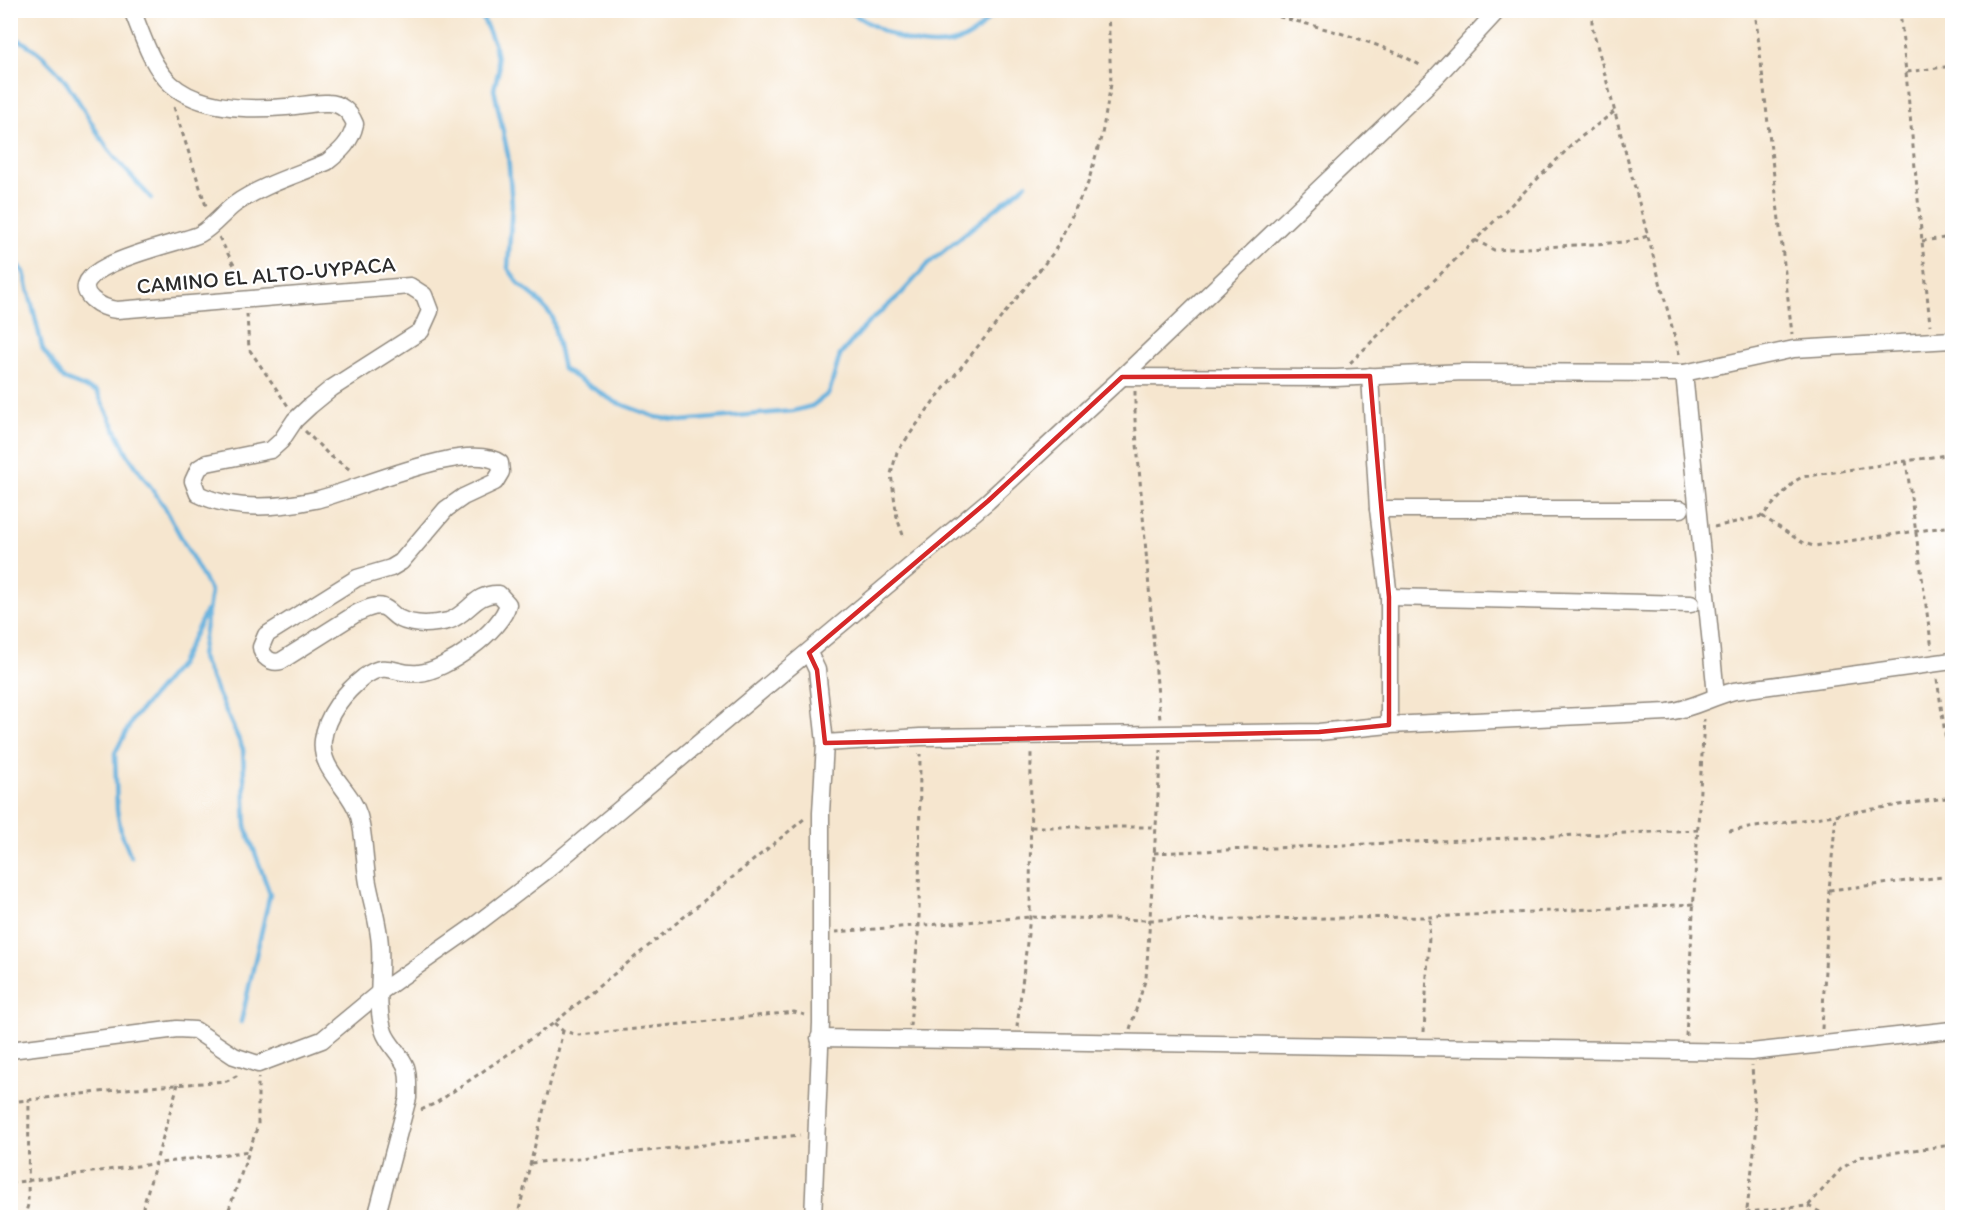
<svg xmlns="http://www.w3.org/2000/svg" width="1963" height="1228" font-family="Itim,sans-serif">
<rect width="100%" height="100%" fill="#fff"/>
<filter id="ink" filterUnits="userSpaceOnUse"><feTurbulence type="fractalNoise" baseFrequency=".0167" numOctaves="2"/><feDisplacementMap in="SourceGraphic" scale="12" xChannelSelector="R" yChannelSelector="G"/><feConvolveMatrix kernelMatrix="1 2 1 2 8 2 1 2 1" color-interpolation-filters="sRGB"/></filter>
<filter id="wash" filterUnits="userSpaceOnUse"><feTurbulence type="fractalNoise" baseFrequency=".008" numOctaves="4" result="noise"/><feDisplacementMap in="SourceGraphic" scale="24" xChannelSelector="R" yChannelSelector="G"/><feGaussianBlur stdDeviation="1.35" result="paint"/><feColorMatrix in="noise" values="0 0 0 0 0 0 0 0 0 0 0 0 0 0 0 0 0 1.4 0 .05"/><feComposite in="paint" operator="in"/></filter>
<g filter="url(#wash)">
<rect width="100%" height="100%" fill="#f6e6cf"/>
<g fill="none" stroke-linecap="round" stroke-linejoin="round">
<!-- stream -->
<g stroke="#64b0dd" stroke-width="4.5">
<path d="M 479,10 L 494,43 L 499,69 L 494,89 L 508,155 L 512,204 L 508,268 L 519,284 L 534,296 L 552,316 L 563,369 L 615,402 L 656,417 L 681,421 L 793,411 L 812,406 L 829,393 L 840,355 L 868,323 L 901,294 L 930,262 L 1026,184"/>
<path d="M 847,10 C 883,33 931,61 973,34 C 981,29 988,18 995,10"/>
<path d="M 10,35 C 65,61 77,104 108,149 C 121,166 137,182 151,198"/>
<path d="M 10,255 L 24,272 L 43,350 L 64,379 L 97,392 L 128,455 L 164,506 L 211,592 L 201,656 L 243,749 L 246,828 L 270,894 L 241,1022"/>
<path d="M 131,857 L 121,832 L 117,810 L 115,753 L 133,719 L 180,664 L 206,611"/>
</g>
</g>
</g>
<g filter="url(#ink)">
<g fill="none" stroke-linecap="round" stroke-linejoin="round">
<defs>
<g id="minor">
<path d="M 132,10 C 142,34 151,66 171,84 C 200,110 249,110 286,107 C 300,106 314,102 328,103 C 341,103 350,112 355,124 C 351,142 341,151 327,162 C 297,175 262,185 235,204 C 223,213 213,227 200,234 C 187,242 56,266 92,299 C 100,306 107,309 117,310 L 410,286 L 424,295 L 430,311 L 421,331 L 332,388 L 310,406 L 295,420 L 281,441 L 271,450 L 207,463 L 199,468 L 193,481 L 198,494 C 233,511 277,508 315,500 C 355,491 467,439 500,463 L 501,472 L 495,482 L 463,497 L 446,509 L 401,562 L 391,568 L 357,578 L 266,635 L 261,647 C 262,657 271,664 281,661 L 357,613 C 364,610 375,604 383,607 C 389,609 393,615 398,618 C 414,626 431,625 448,621 C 468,615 475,592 499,594 L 508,604 C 502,630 446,671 419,673 C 395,676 388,659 364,677 C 345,692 326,715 323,740 C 319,771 351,788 359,816 C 365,837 364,862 368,883 C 372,904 379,924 380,946 C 382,973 375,1005 384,1032 C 388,1044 401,1054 406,1067 C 409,1076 408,1088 408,1098 L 376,1218"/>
<path d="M 1684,373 L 1716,695"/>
<path d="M 1370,376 L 1378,509 L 1389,597 L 1389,725"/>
<path d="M 1122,377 L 1336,378 L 1464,372 L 1684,373 L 1794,349 L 1952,340"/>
<path d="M 1378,509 L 1681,509"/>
<path d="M 1389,597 L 1691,604"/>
<path d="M 809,653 L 817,670 L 825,743 L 920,737 L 1319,732 L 1389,725 L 1668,712 C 1692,709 1711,697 1734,691 L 1952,661"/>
<path d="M 819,1038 L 1751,1052 L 1952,1030"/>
<path d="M 10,1050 L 177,1029 L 195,1030 L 234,1056 L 258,1064 L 322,1040 L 380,992 L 470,929 L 546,871 L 988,501 L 1122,377 L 1437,76 L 1498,10"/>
<path d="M 813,1218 L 821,1023 L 821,813 L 825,743"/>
</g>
</defs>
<!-- minor casing -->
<use href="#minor" stroke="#90887d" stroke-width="19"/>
<!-- path -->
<g stroke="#90887d" stroke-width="3" stroke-dasharray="4.5 4.5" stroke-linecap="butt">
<path d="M 1253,10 C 1305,24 1378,39 1423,67"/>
<path d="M 1592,10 L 1592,26 L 1680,357"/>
<path d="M 1755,10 L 1792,334"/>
<path d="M 1900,10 L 1930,325"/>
<path d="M 1907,72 L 1952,66"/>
<path d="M 174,107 L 207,209"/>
<path d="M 219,237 L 244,284"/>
<path d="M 1475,240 L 1494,250 L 1626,242 L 1648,236"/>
<path d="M 1922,241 L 1952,237"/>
<path d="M 247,314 L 249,349 L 288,406"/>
<path d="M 1350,363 L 1577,140 L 1614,112"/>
<path d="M 1135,391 L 1135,420 L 1160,720"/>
<path d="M 305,431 L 329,455 L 352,471"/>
<path d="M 1906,461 L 1932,649"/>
<path d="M 1762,516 L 1803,543 L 1814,546 L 1952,526"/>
<path d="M 1714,527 L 1762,516 L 1795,481 L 1802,477 L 1952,454"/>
<path d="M 903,535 L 897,518 L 891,474 L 897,452 L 933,402 L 1054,252 L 1088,183 L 1102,134 L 1111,84 L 1108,10"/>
<path d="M 1937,679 L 1952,781"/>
<path d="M 1031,827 L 1155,827"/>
<path d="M 1729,831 L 1952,797"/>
<path d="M 1154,853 L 1699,830"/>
<path d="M 1829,890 L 1952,876"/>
<path d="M 835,932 L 1030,917 L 1149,920 L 1430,917 L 1695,904"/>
<path d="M 554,1023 L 563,1031 L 579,1035 L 794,1012 L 805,1015"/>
<path d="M 910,1026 L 919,923 L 920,754"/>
<path d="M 1017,1027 L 1030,917 L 1031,750"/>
<path d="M 1130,1029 L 1146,978 L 1161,750"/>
<path d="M 1822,1029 L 1829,890 L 1836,815"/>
<path d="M 1424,1032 L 1430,917"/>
<path d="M 1686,1036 L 1704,719"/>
<path d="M 10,1102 L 136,1088 L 227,1081 L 238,1075"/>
<path d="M 421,1110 L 436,1103 L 554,1023 L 804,819"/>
<path d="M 531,1163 L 800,1135"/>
<path d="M 10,1183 L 250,1151"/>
<path d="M 1808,1206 L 1832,1218"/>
<path d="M 1746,1212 L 1808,1206 L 1841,1169 L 1859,1157 L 1952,1145"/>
<path d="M 24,1218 L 28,1205 L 29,1100"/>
<path d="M 140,1218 L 178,1084"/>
<path d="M 226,1218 L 258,1125 L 258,1078"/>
<path d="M 517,1218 L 563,1031"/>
<path d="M 1746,1218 L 1756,1135 L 1752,1065"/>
</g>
<!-- minor -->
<use href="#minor" stroke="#fff" stroke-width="16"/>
</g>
</g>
<!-- marked area -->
<path fill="none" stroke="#d62828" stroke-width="4.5" stroke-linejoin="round" d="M 1370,376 L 1389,597 L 1389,725 L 1319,732 L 825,743 L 817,670 L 809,653 L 988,501 L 1122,377 Z"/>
<g text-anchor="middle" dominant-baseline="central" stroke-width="4.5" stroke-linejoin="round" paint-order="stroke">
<!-- street labels -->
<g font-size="22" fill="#2b2b2b" stroke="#fff">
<text transform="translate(266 275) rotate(-5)">CAMINO EL ALTO-UYPACA</text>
</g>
</g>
<!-- margin -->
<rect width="1963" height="1228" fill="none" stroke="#fff" stroke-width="36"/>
</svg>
